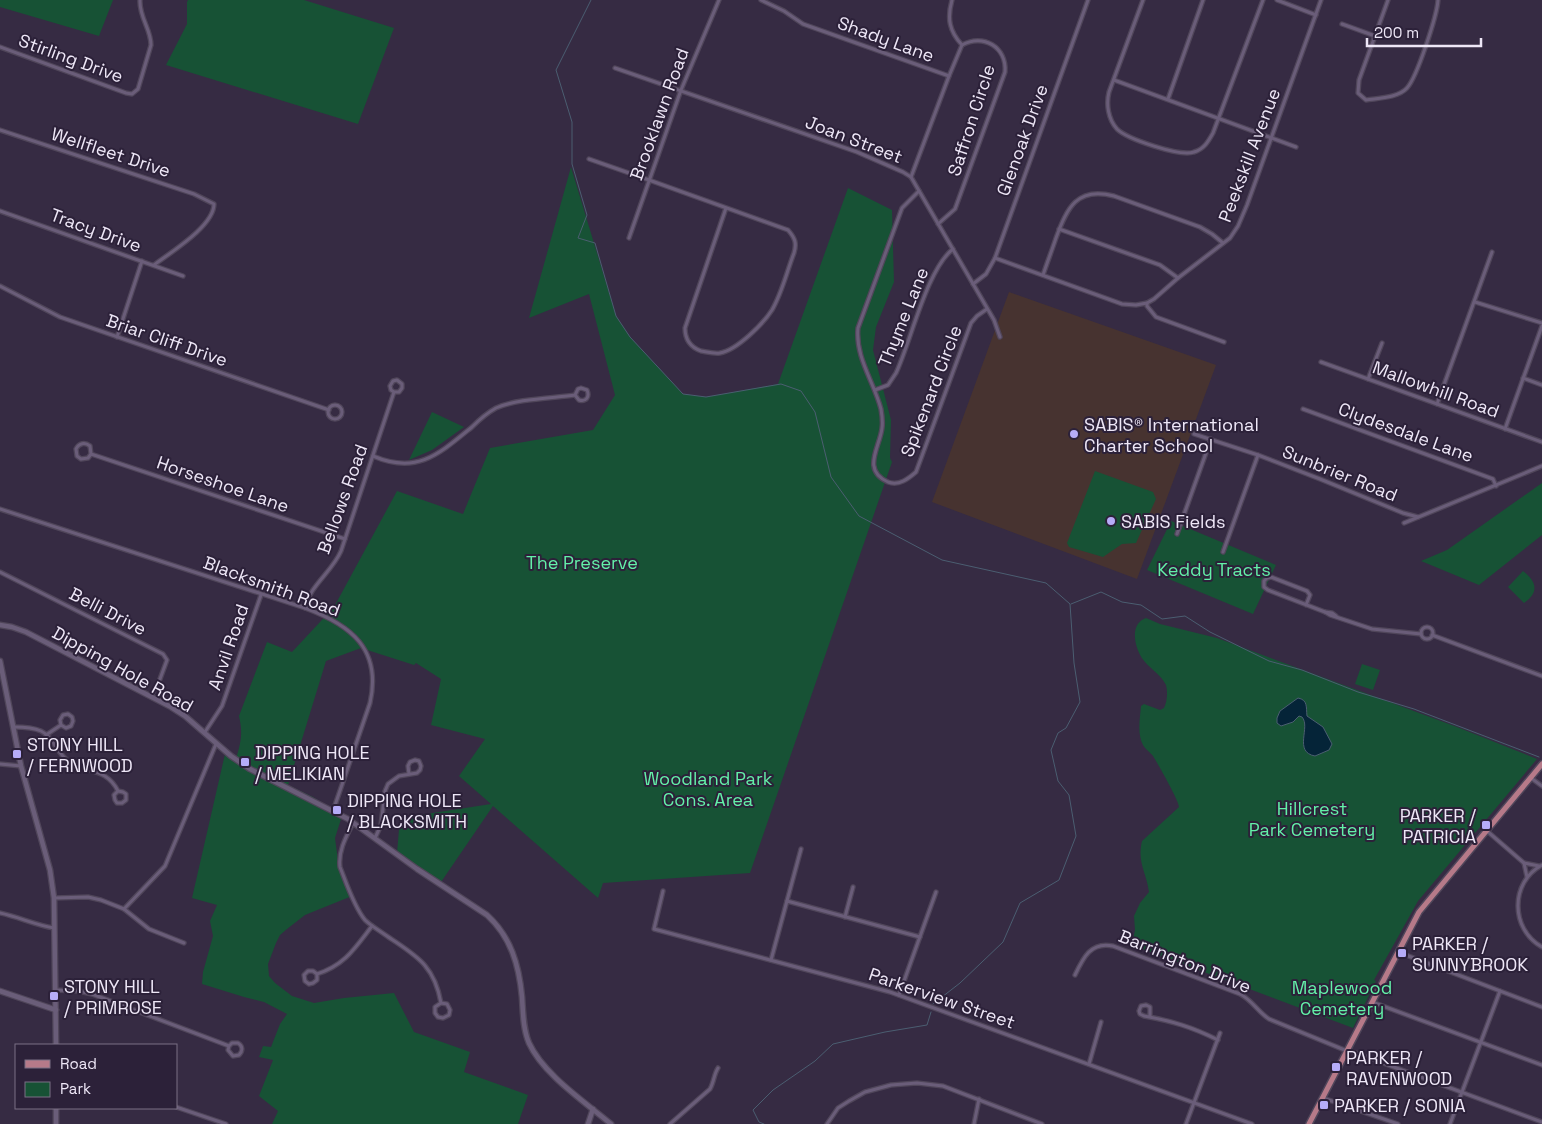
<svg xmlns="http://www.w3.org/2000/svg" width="1542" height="1124" font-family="'Space Grotesk',sans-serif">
<rect width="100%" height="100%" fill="#362b43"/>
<!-- education -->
<path fill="#473330" d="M 1009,292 L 1216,365 L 1137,579 L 932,502 Z"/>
<!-- green -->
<g fill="#175235">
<path d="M 0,0 L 113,0 L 99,36 L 0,7 Z"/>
<path d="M 188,0 L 304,0 L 394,28 L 358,124 L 166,65 L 187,24 L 187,2 Z"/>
<path d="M 571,167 L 616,316 L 630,337 L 683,394 L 706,397 L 778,384 L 848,188 L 892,210 L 894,282 L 876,327 L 873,350 L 891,420 L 890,458 L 892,462 L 750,873 L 603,883 L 598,898 L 493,806 L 439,885 L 397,853 L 400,818 L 491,804 L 459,776 L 485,739 L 431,725 L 441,679 L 416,663 L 414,665 L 361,648 L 326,661 L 288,785 L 313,797 L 342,816 L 335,838 L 338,861 L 352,896 L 305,915 L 287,929 L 280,935 L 276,943 L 268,964 L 269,976 L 275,983 L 292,996 L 314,1003 L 344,998 L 394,993 L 414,1032 L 470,1052 L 464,1072 L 528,1095 L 518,1124 L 272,1124 L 278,1111 L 259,1096 L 273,1060 L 259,1057 L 263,1046 L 271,1047 L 280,1024 L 287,1014 L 264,1002 L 244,997 L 202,984 L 203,972 L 213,936 L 210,921 L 217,905 L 192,898 L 225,754 L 236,759 C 241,742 243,733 239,716 L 267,642 L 292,652 L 334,607 L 397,491 L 463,514 L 490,448 L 593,430 L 615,395 L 589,294 L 529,318 Z"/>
<path d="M 432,412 L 464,427 L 432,450 L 409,460 Z"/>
<path d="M 1095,471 L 1153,492 L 1156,499 L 1136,543 L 1122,544 L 1103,557 L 1069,547 L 1067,543 Z"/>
<path d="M 1542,483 L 1542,535 L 1479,585 L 1421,561 L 1447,550 Z"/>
<path d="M 1171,521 L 1276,565 L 1253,614 L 1147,570 Z"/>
<path d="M 1523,571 C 1536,581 1540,592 1524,603 L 1508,587 Z"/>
<path d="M 1146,618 L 1160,624 L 1217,638 L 1457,727 L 1537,759 L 1418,901 L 1374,980 L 1376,981 L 1353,1028 L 1132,945 L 1135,930 L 1134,916 L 1140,903 L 1149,892 C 1146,871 1137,863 1142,841 L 1179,807 C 1179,801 1158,764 1153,756 C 1150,752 1145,749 1143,745 C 1137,734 1140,718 1141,706 L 1144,704 L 1160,710 L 1164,708 C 1167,702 1168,692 1166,685 C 1161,675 1152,670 1145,662 C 1135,651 1128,624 1146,618 Z"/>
<path d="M 1362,664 L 1380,670 L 1373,690 L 1355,684 Z"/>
</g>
<!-- water -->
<path fill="#052438" stroke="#4b5e71" d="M 1298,698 C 1308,700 1306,707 1307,716 L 1323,727 L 1332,744 L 1329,750 L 1315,756 C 1293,752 1311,727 1302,717 L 1299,716 L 1293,722 L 1281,726 L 1277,723 L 1277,718 L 1280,711 Z"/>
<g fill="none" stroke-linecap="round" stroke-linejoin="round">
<!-- stream -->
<g stroke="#4b5e71" stroke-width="1">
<path d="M 591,0 L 556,70 L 572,122 L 572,164 L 587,215 L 578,238 L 595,243 L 616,316 L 630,337 L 683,394 L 706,397 L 781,384 L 801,391 L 815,412 L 831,477 L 859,516 L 942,560 L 1046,583 L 1070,604 L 1074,663 L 1080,702 L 1066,728 L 1058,733 L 1051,750 L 1058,781 L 1069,795 L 1076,836 L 1059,880 L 1020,903 L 1003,942 L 960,983 L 933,1004"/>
<path d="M 1071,604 L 1101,592 L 1122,602 L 1141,605 L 1162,619 L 1185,616 L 1210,632 L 1269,661 L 1302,670 L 1358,692 L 1414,709 L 1539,757"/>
<path d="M 764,1124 L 759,1122 L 753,1110 L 773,1090 L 815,1061 L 833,1044 L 885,1032 L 927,1025 L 931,1012"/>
</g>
<defs>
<g id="street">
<path d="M 761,0 L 784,11 L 803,24 L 949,76"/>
<path d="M 952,0 C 947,18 949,31 962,45"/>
<path d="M 1143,0 L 1109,92 C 1106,104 1108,119 1117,129 C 1127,139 1180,157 1194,152 C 1204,149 1208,142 1213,133 L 1263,0"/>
<path d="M 1277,0 L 1316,15"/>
<path d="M 1388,0 L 1359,80 L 1358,93 L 1366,100 C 1378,98 1398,98 1407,88 C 1417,77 1437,16 1438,0"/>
<path d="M 1342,24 L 1375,36"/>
<path d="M 0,47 L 126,93 L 132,94 L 138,89 L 151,45 C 151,29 139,17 140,0"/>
<path d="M 615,68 L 857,152 L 903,172 L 911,177 L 994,320 L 1000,337"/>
<path d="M 1114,80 L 1296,147"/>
<path d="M 1168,99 L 1203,0"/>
<path d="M 0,130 L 194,194 L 214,204 C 214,226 171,252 154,265"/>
<path d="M 589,159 L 649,180 L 788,230 C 795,238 797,243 794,253 C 787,271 782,293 772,310 C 763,324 737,350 720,353 C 714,354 707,352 701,351 C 690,347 685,340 685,328 L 726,208"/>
<path d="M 911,177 L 949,76 L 962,45 C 983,33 1007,47 1005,72 L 955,209 L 938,224"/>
<path d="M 919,191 L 902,208 L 858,328 C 855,357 874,382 881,409 C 882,415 883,422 882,428 C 880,447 861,470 888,482 C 899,486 908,479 916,472 L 971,323 L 977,316 L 987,309"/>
<path d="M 0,211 L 183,276"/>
<path d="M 1059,229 L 1160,265 L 1178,278"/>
<path d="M 629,238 L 681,90 L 719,0"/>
<path d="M 995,258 L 1122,304 L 1136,305 L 1147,303 L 1154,299 L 1178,278 L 1230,238 L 1238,226 L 1247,205 L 1321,0"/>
<path d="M 1043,275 C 1047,263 1052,250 1056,238 C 1067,208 1077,186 1114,196 L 1200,227 L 1212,234 L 1223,243"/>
<path d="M 973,284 L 986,274 L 995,258 L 1088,0"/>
<path d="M 0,286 L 60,317 L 329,410"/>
<path d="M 1475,302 L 1542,323"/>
<path d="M 1147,303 L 1147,306 L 1156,317 L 1224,342"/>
<path d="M 117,337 L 142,261"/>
<path d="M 1321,362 L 1542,442"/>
<path d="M 1523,378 L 1542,385"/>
<path d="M 1368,379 L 1382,343"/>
<path d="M 875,390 L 888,385 L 896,373 C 911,341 927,269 953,249"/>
<path d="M 1437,404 L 1492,252"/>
<circle cx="335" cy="412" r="7"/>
<path d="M 1303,409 L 1493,479 L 1496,486"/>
<path d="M 1505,429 L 1542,326"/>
<path d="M 1194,434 L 1258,455 L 1320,479 L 1403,513 L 1418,517"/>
<path d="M 91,454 L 90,446 C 85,442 79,443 76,449 L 77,456 L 81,459 L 88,458 L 91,454 L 345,539"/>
<path d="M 373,456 C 417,475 439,454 472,427 C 479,420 487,413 496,408 C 515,399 553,398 575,395 L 579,400 C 586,402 590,397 587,390 L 581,388 L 578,389 L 575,395"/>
<path d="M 0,509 L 305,608 C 351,625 382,649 370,703 L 333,811"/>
<path d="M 1404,523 L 1542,466"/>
<path d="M 1177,534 L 1211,439"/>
<path d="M 1223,552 L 1258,455"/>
<path d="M 0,572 L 163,654 L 167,660 L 160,679 L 151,696"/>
<path d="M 1306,605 L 1310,595 L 1307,591 L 1271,577 L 1267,578 L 1264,581 L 1264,587 L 1268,590 L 1325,612 L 1332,613 L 1336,616"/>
<path d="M 305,608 C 310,585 332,572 341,551 L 394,392 L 399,392 L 402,388 L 402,384 L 397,380 L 393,381 L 390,386 L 391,390 L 394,392"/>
<path d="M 1325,612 L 1330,615 L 1372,629 L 1421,634"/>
<circle cx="1427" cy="633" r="6"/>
<path d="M 1432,635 L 1542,676"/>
<path d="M 14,727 C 22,727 32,727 41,731 C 54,737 57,755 70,762 C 89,773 107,769 118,791 L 114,795 L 115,800 L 117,803 L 122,803 L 126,800 L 126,794 L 123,792 L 118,791"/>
<path d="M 205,732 L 222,706 L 261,595"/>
<path d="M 46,735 L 61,725 L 60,720 L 63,715 L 68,714 L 72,717 L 73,721 L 71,726 L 66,728 L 61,725"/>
<path d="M 0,764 L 21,766"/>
<path d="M 1531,778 L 1542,786"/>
<path d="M 353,823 C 346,837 338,851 340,867 C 346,882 354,907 365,920 C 370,925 377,929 384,934 C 414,955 434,963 441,1003 L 435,1007 L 435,1013 L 438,1017 L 443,1018 L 449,1015 L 450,1010 L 447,1004 L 441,1003"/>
<path d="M 1487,831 L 1524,863 L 1539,866"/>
<path d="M 375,838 L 381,825 L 385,791 L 388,784 L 399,776 L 417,773 L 420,770 L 421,766 L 419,761 L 415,760 L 410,762 L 408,766 L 409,774"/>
<path d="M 1524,863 L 1527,877"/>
<path d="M 1542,865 C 1510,882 1510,929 1542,947"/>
<path d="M 663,891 L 654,929 L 890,992 L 1252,1124"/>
<path d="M 54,898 L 88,897 L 101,900 L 124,909 L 149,929 L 184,943"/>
<path d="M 787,901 L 920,937"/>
<path d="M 124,909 L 165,866 L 216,744"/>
<path d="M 0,913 C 19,917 35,925 54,928"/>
<path d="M 845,917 L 853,887"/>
<path d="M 1398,952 L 1542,1007"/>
<path d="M 771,960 L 801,849"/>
<path d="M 317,974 L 313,971 L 308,971 L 304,975 L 305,981 L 309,984 L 313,983 L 317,980 L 317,974 C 345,965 355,948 372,926"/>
<path d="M 1075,975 C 1083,958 1091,941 1113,946 L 1240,994 C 1252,1000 1258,1012 1269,1019 L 1347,1051"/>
<path d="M 55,990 L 78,991 L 92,994 L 229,1046 L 228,1050 L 233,1056 L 239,1055 C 243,1051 243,1046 238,1043 L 232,1043 L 229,1046"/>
<path d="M 899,995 L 936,892"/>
<path d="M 1372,1002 L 1542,1065"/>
<path d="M 1150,1017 L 1150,1007 L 1146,1005 L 1141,1006 L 1139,1011 L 1140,1014 L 1144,1016 C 1172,1021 1192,1027 1218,1040"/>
<path d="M 1348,1050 L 1542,1122"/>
<path d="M 1089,1064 L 1101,1022"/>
<path d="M 1323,1098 L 1398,1124"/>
<path d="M 176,1107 L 226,1124"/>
<path d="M 670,1124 L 710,1089 C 714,1082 714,1074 718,1068"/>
<path d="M 827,1124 L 838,1108 L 849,1101 L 865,1092 L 891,1085 L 917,1083 L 943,1086 L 1042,1124"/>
<path d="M 974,1124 L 979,1099"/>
<path d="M 1186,1124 L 1220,1033"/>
<path d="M 1450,1124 L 1500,991"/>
</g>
<g id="secondary">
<path d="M 0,625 L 12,627 L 26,632 L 171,707 L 185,716 L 231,756 L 250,769 L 348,819 L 417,869 L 487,915 C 511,937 519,965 522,997 C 523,1012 523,1029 529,1043 C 543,1074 585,1102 611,1124"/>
<path d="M 0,661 L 21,766 L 50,870 L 54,898 L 56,1045"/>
<path d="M 0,991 L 56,1010"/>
<path d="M 56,1108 L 56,1124"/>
<path d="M 588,1124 L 593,1109"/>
</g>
<path id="primary" d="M 1309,1124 L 1419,912 L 1542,764"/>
</defs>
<!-- street casing -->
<use href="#street" stroke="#50465a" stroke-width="5.5"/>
<!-- secondary casing -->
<use href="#secondary" stroke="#50465a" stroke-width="7"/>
<!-- primary casing -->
<use href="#primary" stroke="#50465a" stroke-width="8"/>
<!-- street -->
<use href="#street" stroke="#6a5d79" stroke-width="3"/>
<!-- secondary -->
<use href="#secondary" stroke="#6a5d79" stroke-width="4.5"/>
<!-- primary -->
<use href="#primary" stroke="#b67a89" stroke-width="5"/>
</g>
<!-- markers -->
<g fill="#b6acf8" stroke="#2c2139" stroke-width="2">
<circle cx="1074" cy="434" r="5"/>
<circle cx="1111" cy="521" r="5"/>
<rect x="12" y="749" width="10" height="10" rx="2.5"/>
<rect x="240" y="757" width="10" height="10" rx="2.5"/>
<rect x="332" y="805" width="10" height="10" rx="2.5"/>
<rect x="1481" y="820" width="10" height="10" rx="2.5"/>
<rect x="1397" y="948" width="10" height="10" rx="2.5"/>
<rect x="49" y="991" width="10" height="10" rx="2.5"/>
<rect x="1331" y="1062" width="10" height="10" rx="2.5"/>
<rect x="1319" y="1100" width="10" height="10" rx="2.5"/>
</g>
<g text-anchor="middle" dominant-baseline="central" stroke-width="4" stroke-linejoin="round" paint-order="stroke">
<!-- street labels -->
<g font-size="18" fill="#eee7f7" stroke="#2c2139">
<text transform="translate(886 39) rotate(20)">Shady Lane</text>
<text transform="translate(71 58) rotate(20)">Stirling Drive</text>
<text transform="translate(659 114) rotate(-70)">Brooklawn Road</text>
<text transform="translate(971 120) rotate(-72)">Saffron Circle</text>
<text transform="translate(854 139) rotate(21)">Joan Street</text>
<text transform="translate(1022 140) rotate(-70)">Glenoak Drive</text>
<text transform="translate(111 152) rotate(18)">Wellfleet Drive</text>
<text transform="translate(1249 155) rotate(-69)">Peekskill Avenue</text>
<text transform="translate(96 230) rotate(20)">Tracy Drive</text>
<text transform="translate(903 317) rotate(-68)">Thyme Lane</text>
<text transform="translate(167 340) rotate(19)">Briar Cliff Drive</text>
<text transform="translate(1436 389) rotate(20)">Mallowhill Road</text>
<text transform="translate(931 391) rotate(-69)">Spikenard Circle</text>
<text transform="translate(1406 432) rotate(20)">Clydesdale Lane</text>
<text transform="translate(1340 473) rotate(22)">Sunbrier Road</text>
<text transform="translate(223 484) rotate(19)">Horseshoe Lane</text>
<text transform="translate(342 499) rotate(-70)">Bellows Road</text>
<text transform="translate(272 586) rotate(20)">Blacksmith Road</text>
<text transform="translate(108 611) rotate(27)">Belli Drive</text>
<text transform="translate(228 647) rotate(-71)">Anvil Road</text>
<text transform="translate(123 669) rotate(29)">Dipping Hole Road</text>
<text transform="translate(1185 961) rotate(22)">Barrington Drive</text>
<text transform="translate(942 998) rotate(19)">Parkerview Street</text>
</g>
<!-- poi labels -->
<g font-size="18" fill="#eee7f7" stroke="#2c2139" text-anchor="start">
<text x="1084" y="424">SABIS® International<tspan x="1084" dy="21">Charter School</tspan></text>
<text x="1121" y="521">SABIS Fields</text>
<text x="27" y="744">STONY HILL<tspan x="27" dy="21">/ FERNWOOD</tspan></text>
<text x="255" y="752">DIPPING HOLE<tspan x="255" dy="21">/ MELIKIAN</tspan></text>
<text x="347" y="800">DIPPING HOLE<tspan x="347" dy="21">/ BLACKSMITH</tspan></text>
<text x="1476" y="815" text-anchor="end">PARKER /<tspan x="1476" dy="21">PATRICIA</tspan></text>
<text x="1412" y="943">PARKER /<tspan x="1412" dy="21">SUNNYBROOK</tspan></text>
<text x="64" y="986">STONY HILL<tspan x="64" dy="21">/ PRIMROSE</tspan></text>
<text x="1346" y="1057">PARKER /<tspan x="1346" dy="21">RAVENWOOD</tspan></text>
<text x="1334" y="1105">PARKER / SONIA</text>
</g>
<!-- park labels -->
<g font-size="18" fill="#63f0a8" stroke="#2c2139">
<text x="582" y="562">The Preserve</text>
<text x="1214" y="569">Keddy Tracts</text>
<text x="708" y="778">Woodland Park<tspan x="708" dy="21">Cons. Area</tspan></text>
<text x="1312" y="808">Hillcrest<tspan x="1312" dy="21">Park Cemetery</tspan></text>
<text x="1342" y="987">Maplewood<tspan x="1342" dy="21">Cemetery</tspan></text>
</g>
</g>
<!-- legend -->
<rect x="15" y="1044" width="162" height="65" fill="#2c2139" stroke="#7a7085"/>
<rect x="25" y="1060" width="25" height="8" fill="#b67a89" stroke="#7a7085"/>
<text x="60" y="1069" font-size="15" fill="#eee7f7">Road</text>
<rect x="25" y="1082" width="25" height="15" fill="#175235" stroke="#7a7085"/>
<text x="60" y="1094" font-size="15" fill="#eee7f7">Park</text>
<!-- scale -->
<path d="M1367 38v8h114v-8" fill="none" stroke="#eee7f7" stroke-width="2.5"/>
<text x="1374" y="38" font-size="15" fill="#eee7f7" stroke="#2c2139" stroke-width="4" paint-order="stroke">200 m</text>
</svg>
